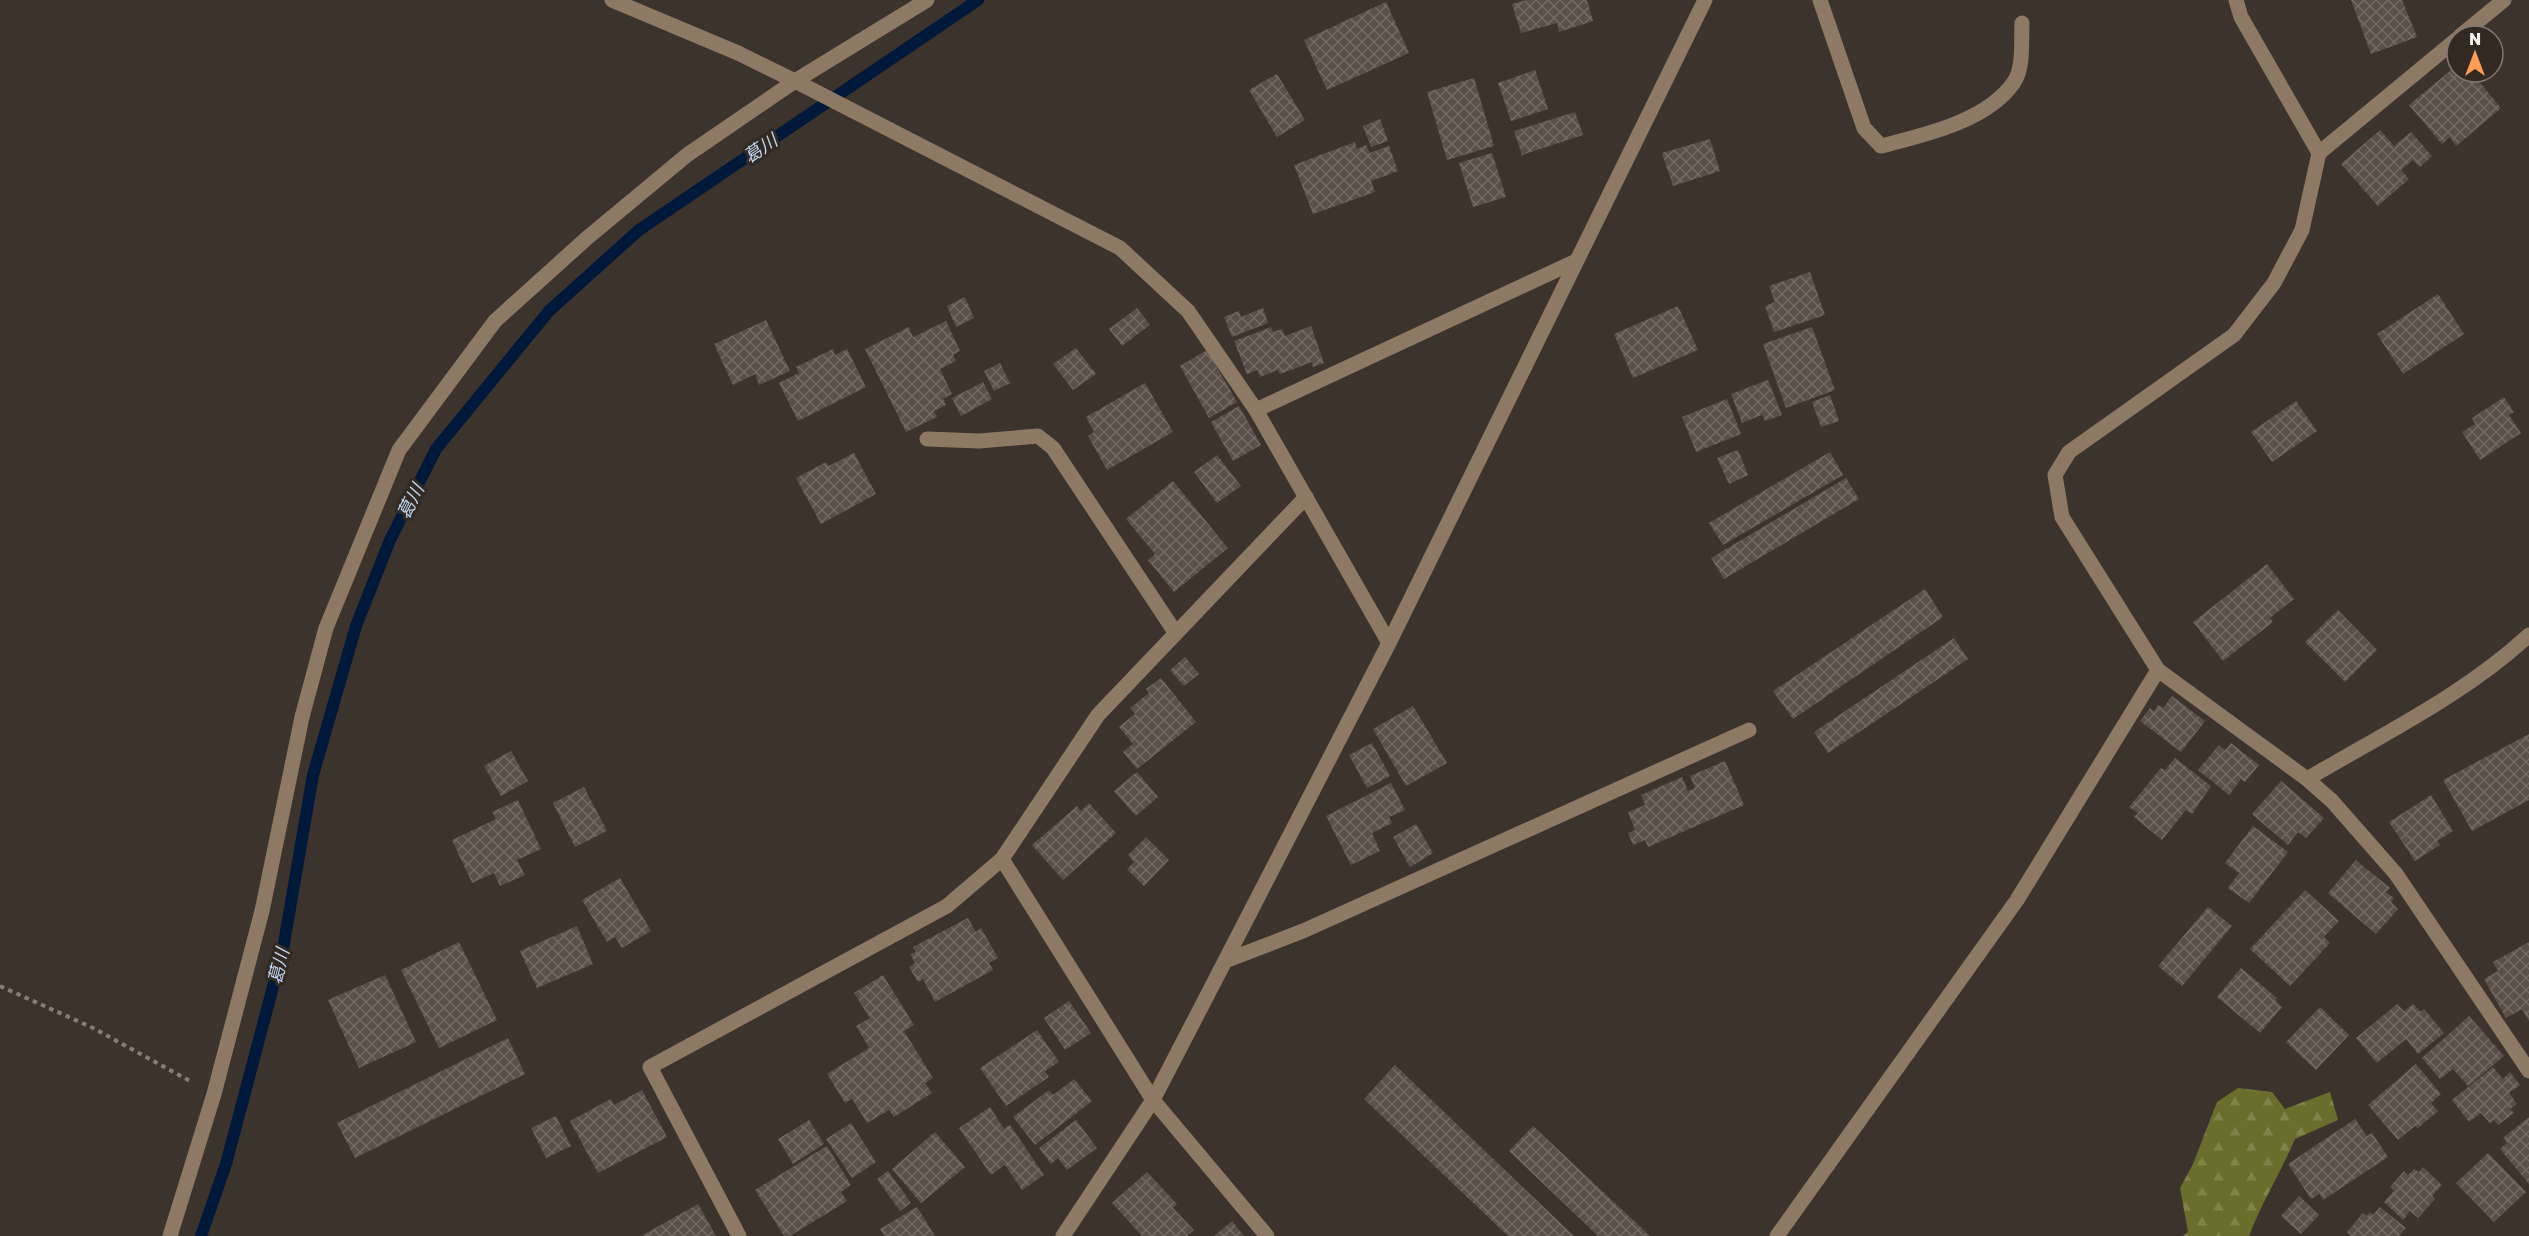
<svg xmlns="http://www.w3.org/2000/svg" width="2529" height="1236" font-family="'Golos Text','Noto Sans JP',sans-serif">
<defs>
<pattern id="forest-firs" width="22" height="20" patternUnits="userSpaceOnUse" patternTransform="scale(1.5)"><rect width="22" height="20" fill="#6a6d2b"/><path d="M5 1l3.5 6h-7zM16 11l3.5 6h-7z" fill="#80824a"/></pattern>
<pattern id="building-cross-hatch" width="8" height="8" patternUnits="userSpaceOnUse" patternTransform="scale(1.5)"><rect width="8" height="8" fill="#5a5049"/><path d="M0 0l8 8M0 8l8-8" fill="none" stroke="#726a63"/></pattern>
</defs>
<rect width="100%" height="100%" fill="#3d332d"/>
<!-- forest -->
<path fill="url(#forest-firs)" d="M 2238,1088 L 2272,1092 L 2285,1109 L 2330,1092 L 2338,1120 L 2295,1139 C 2281,1172 2262,1202 2249,1236 L 2183,1236 L 2188,1232 L 2180,1188 L 2193,1164 L 2217,1102 Z"/>
<g fill="none" stroke-linecap="round" stroke-linejoin="round">
<!-- stream -->
<path stroke="#001839" stroke-width="12" d="M 201,1236 L 226,1164 L 283,949 L 313,775 L 356,626 L 390,540 L 436,449 L 549,311 L 639,230 L 978,0"/>
</g>
<!-- building -->
<g fill="url(#building-cross-hatch)">
<path d="M 1526,0 L 1587,0 L 1593,21 L 1559,32 L 1557,23 L 1521,33 L 1512,4 Z"/>
<path d="M 2351,0 L 2402,0 L 2417,37 L 2371,54 Z"/>
<path d="M 1386,2 L 1409,53 L 1327,90 L 1304,40 Z"/>
<path d="M 2457,65 L 2457,72 L 2471,72 L 2501,108 L 2456,146 L 2450,137 L 2442,144 L 2409,105 Z"/>
<path d="M 1535,70 L 1548,109 L 1511,121 L 1498,83 Z"/>
<path d="M 1277,74 L 1305,120 L 1277,137 L 1249,90 Z"/>
<path d="M 1474,78 L 1494,146 L 1447,160 L 1427,92 Z"/>
<path d="M 1575,112 L 1583,135 L 1522,155 L 1514,131 Z"/>
<path d="M 1380,119 L 1388,141 L 1371,147 L 1363,126 Z"/>
<path d="M 2380,130 L 2394,146 L 2411,132 L 2432,156 L 2420,167 L 2413,160 L 2401,170 L 2409,179 L 2378,206 L 2341,164 Z"/>
<path d="M 1710,139 L 1720,171 L 1673,186 L 1662,153 Z"/>
<path d="M 1355,142 L 1357,149 L 1366,145 L 1370,153 L 1389,146 L 1398,171 L 1371,181 L 1375,192 L 1313,214 L 1294,165 Z"/>
<path d="M 1492,153 L 1506,197 L 1473,207 L 1459,163 Z"/>
<path d="M 1810,272 L 1825,315 L 1774,332 L 1765,306 L 1775,302 L 1769,286 Z"/>
<path d="M 2438,294 L 2464,334 L 2403,374 L 2377,334 Z"/>
<path d="M 965,297 L 974,318 L 956,327 L 947,306 Z"/>
<path d="M 1678,306 L 1698,350 L 1633,378 L 1614,334 Z"/>
<path d="M 1137,308 L 1150,325 L 1122,346 L 1109,329 Z"/>
<path d="M 1263,308 L 1268,323 L 1232,337 L 1224,317 L 1239,311 L 1241,317 Z"/>
<path d="M 766,320 L 790,371 L 759,385 L 755,374 L 733,385 L 714,344 Z"/>
<path d="M 946,321 L 960,351 L 953,355 L 956,361 L 940,369 L 952,394 L 943,399 L 946,405 L 934,411 L 937,417 L 906,432 L 865,349 L 909,327 L 913,337 Z"/>
<path d="M 1311,326 L 1324,363 L 1313,367 L 1312,362 L 1280,374 L 1278,370 L 1260,377 L 1258,370 L 1247,374 L 1234,341 L 1271,327 L 1273,332 L 1282,329 L 1285,336 Z"/>
<path d="M 1812,327 L 1835,390 L 1786,408 L 1763,344 Z"/>
<path d="M 1076,348 L 1096,374 L 1073,390 L 1053,364 Z"/>
<path d="M 833,349 L 835,355 L 847,349 L 866,387 L 798,421 L 779,383 L 799,373 L 796,367 Z"/>
<path d="M 1207,350 L 1237,402 L 1209,418 L 1180,366 Z"/>
<path d="M 1000,363 L 1010,383 L 994,391 L 984,371 Z"/>
<path d="M 1768,380 L 1782,415 L 1765,421 L 1762,415 L 1742,423 L 1731,394 Z"/>
<path d="M 983,382 L 992,399 L 961,416 L 952,398 Z"/>
<path d="M 1145,383 L 1173,432 L 1107,470 L 1088,436 L 1094,432 L 1086,417 Z"/>
<path d="M 1830,395 L 1839,421 L 1821,427 L 1812,402 Z"/>
<path d="M 2504,397 L 2514,412 L 2509,415 L 2521,433 L 2480,460 L 2462,432 L 2475,424 L 2472,418 Z"/>
<path d="M 1727,399 L 1741,434 L 1696,452 L 1682,417 Z"/>
<path d="M 2296,401 L 2317,431 L 2272,462 L 2251,432 Z"/>
<path d="M 1239,406 L 1261,445 L 1233,461 L 1211,422 Z"/>
<path d="M 1738,450 L 1748,475 L 1729,484 L 1717,458 Z"/>
<path d="M 1830,452 L 1843,475 L 1723,545 L 1709,523 Z"/>
<path d="M 854,453 L 876,494 L 821,524 L 796,478 L 826,462 L 829,466 Z"/>
<path d="M 1217,455 L 1241,486 L 1217,503 L 1194,472 Z"/>
<path d="M 1846,478 L 1859,499 L 1724,579 L 1711,558 Z"/>
<path d="M 1173,481 L 1228,548 L 1174,592 L 1148,560 L 1155,554 L 1126,519 Z"/>
<path d="M 2267,564 L 2294,599 L 2270,618 L 2273,622 L 2223,661 L 2193,622 Z"/>
<path d="M 1925,589 L 1943,617 L 1793,719 L 1773,691 Z"/>
<path d="M 2338,610 L 2377,650 L 2345,682 L 2305,642 Z"/>
<path d="M 1954,638 L 1968,659 L 1828,753 L 1814,732 Z"/>
<path d="M 1185,657 L 1199,674 L 1184,686 L 1170,670 Z"/>
<path d="M 1161,678 L 1196,722 L 1137,769 L 1123,752 L 1133,744 L 1119,727 L 1135,714 L 1130,708 L 1149,693 L 1146,689 Z"/>
<path d="M 2172,696 L 2205,721 L 2181,752 L 2140,721 L 2150,708 L 2154,711 L 2158,705 L 2163,708 Z"/>
<path d="M 1413,706 L 1447,763 L 1406,786 L 1373,729 Z"/>
<path d="M 2529,734 L 2529,800 L 2472,831 L 2443,780 Z"/>
<path d="M 1372,743 L 1390,776 L 1367,788 L 1349,755 Z"/>
<path d="M 2231,743 L 2259,765 L 2245,782 L 2241,779 L 2229,795 L 2198,770 L 2219,745 L 2225,750 Z"/>
<path d="M 511,751 L 528,781 L 501,796 L 484,766 Z"/>
<path d="M 2175,758 L 2211,786 L 2192,814 L 2186,810 L 2162,840 L 2134,817 L 2138,813 L 2129,807 L 2161,768 L 2165,770 Z"/>
<path d="M 1725,761 L 1744,805 L 1648,847 L 1645,840 L 1633,845 L 1628,833 L 1635,830 L 1628,812 L 1645,805 L 1641,795 L 1682,777 L 1688,791 L 1695,788 L 1690,776 Z"/>
<path d="M 1137,772 L 1158,797 L 1136,816 L 1114,791 Z"/>
<path d="M 2281,781 L 2324,818 L 2306,838 L 2298,832 L 2288,845 L 2252,814 Z"/>
<path d="M 1391,783 L 1405,810 L 1389,817 L 1392,823 L 1372,833 L 1380,851 L 1351,865 L 1326,816 Z"/>
<path d="M 584,787 L 607,831 L 575,847 L 553,803 Z"/>
<path d="M 2431,795 L 2453,831 L 2437,841 L 2440,845 L 2415,861 L 2389,822 Z"/>
<path d="M 518,800 L 541,849 L 517,860 L 525,875 L 500,886 L 494,873 L 472,883 L 452,840 L 496,819 L 492,812 Z"/>
<path d="M 1089,803 L 1116,833 L 1063,880 L 1032,845 L 1077,806 L 1081,811 Z"/>
<path d="M 1416,824 L 1433,853 L 1410,867 L 1393,837 Z"/>
<path d="M 2253,826 L 2288,852 L 2249,903 L 2228,888 L 2239,873 L 2225,863 Z"/>
<path d="M 1146,837 L 1169,860 L 1144,886 L 1127,869 L 1134,862 L 1128,855 Z"/>
<path d="M 2356,860 L 2390,888 L 2386,892 L 2394,898 L 2391,902 L 2398,909 L 2376,934 L 2328,893 Z"/>
<path d="M 620,878 L 651,931 L 622,948 L 615,937 L 607,942 L 582,900 Z"/>
<path d="M 2305,890 L 2339,921 L 2324,937 L 2330,943 L 2290,986 L 2250,949 Z"/>
<path d="M 2208,907 L 2232,926 L 2182,986 L 2158,966 Z"/>
<path d="M 968,918 L 976,932 L 981,928 L 998,958 L 989,963 L 993,970 L 935,1002 L 923,979 L 918,982 L 909,967 L 915,963 L 910,954 L 916,952 L 913,947 Z"/>
<path d="M 577,926 L 593,964 L 537,988 L 520,951 Z"/>
<path d="M 459,942 L 497,1020 L 439,1048 L 401,970 Z"/>
<path d="M 2529,942 L 2529,1021 L 2522,1009 L 2506,1018 L 2484,979 L 2498,971 L 2493,962 Z"/>
<path d="M 2241,968 L 2277,998 L 2275,1000 L 2282,1007 L 2260,1033 L 2217,997 Z"/>
<path d="M 385,975 L 416,1042 L 359,1068 L 328,1000 Z"/>
<path d="M 883,975 L 914,1025 L 904,1031 L 933,1078 L 925,1083 L 932,1093 L 894,1117 L 889,1110 L 867,1123 L 852,1099 L 845,1103 L 827,1074 L 869,1048 L 856,1026 L 870,1018 L 854,993 Z"/>
<path d="M 1069,1001 L 1091,1033 L 1065,1050 L 1044,1018 Z"/>
<path d="M 2397,1004 L 2404,1011 L 2413,1004 L 2421,1012 L 2424,1009 L 2444,1033 L 2418,1054 L 2406,1039 L 2377,1063 L 2356,1038 Z"/>
<path d="M 2320,1007 L 2349,1035 L 2316,1070 L 2286,1042 Z"/>
<path d="M 2469,1016 L 2504,1056 L 2468,1086 L 2453,1069 L 2440,1079 L 2422,1058 Z"/>
<path d="M 1037,1030 L 1059,1062 L 1045,1071 L 1049,1077 L 1006,1106 L 980,1068 Z"/>
<path d="M 508,1038 L 525,1074 L 355,1158 L 337,1123 Z"/>
<path d="M 2416,1064 L 2441,1094 L 2431,1103 L 2438,1111 L 2418,1128 L 2415,1126 L 2398,1140 L 2368,1105 Z"/>
<path d="M 1395,1065 L 1574,1236 L 1508,1236 L 1364,1099 Z"/>
<path d="M 2493,1067 L 2503,1079 L 2510,1072 L 2520,1085 L 2509,1093 L 2517,1104 L 2510,1109 L 2514,1113 L 2498,1125 L 2494,1120 L 2490,1123 L 2481,1113 L 2469,1122 L 2452,1100 Z"/>
<path d="M 1074,1079 L 1092,1101 L 1035,1145 L 1013,1117 L 1049,1090 L 1053,1095 Z"/>
<path d="M 642,1090 L 667,1137 L 598,1173 L 570,1121 L 611,1099 L 614,1105 Z"/>
<path d="M 990,1107 L 1004,1129 L 1010,1125 L 1044,1175 L 1022,1190 L 1005,1165 L 991,1175 L 959,1128 Z"/>
<path d="M 556,1116 L 571,1146 L 546,1158 L 531,1128 Z"/>
<path d="M 2529,1117 L 2529,1184 L 2500,1149 L 2507,1143 L 2503,1138 Z"/>
<path d="M 2355,1119 L 2367,1136 L 2372,1133 L 2388,1157 L 2323,1200 L 2320,1194 L 2311,1199 L 2288,1164 Z"/>
<path d="M 809,1120 L 824,1144 L 793,1164 L 778,1139 Z"/>
<path d="M 1076,1120 L 1097,1148 L 1067,1170 L 1058,1158 L 1051,1164 L 1039,1148 Z"/>
<path d="M 851,1123 L 876,1162 L 852,1178 L 826,1139 Z"/>
<path d="M 1533,1126 L 1650,1236 L 1598,1236 L 1509,1151 Z"/>
<path d="M 935,1132 L 965,1167 L 921,1203 L 892,1169 Z"/>
<path d="M 827,1146 L 851,1185 L 841,1192 L 847,1201 L 790,1236 L 784,1236 L 755,1190 Z"/>
<path d="M 2488,1153 L 2526,1192 L 2494,1222 L 2456,1183 Z"/>
<path d="M 2423,1167 L 2442,1185 L 2432,1196 L 2435,1199 L 2418,1218 L 2410,1211 L 2403,1220 L 2384,1202 L 2394,1191 L 2390,1187 L 2404,1171 L 2408,1175 L 2414,1169 L 2419,1172 Z"/>
<path d="M 888,1171 L 911,1203 L 900,1211 L 877,1179 Z"/>
<path d="M 1147,1172 L 1177,1204 L 1173,1208 L 1194,1230 L 1187,1236 L 1142,1236 L 1112,1203 Z"/>
<path d="M 2299,1196 L 2319,1215 L 2301,1234 L 2281,1216 Z"/>
<path d="M 698,1204 L 716,1236 L 641,1236 Z"/>
<path d="M 917,1207 L 935,1236 L 884,1236 L 880,1229 Z"/>
<path d="M 2380,1207 L 2406,1228 L 2399,1236 L 2351,1236 L 2347,1232 L 2363,1213 L 2367,1216 L 2370,1212 L 2373,1215 Z"/>
<path d="M 1232,1221 L 1244,1236 L 1214,1236 Z"/>
</g>
<g fill="none" stroke-linecap="round" stroke-linejoin="round">
<!-- path -->
<path stroke="#867d78" stroke-width="4" stroke-dasharray="4.5 4.5" stroke-linecap="butt" d="M 0,986 L 93,1028 L 190,1081"/>
<!-- minor -->
<g stroke="#8e7965" stroke-width="15">
<path d="M 612,0 L 738,53 L 795,81 L 1120,248 L 1188,311 L 1256,410 L 1389,643"/>
<path d="M 1820,0 L 1864,128 L 1881,146 C 1924,135 1988,121 2014,82 C 2024,67 2021,41 2022,23"/>
<path d="M 2236,0 L 2241,17 L 2319,153 L 2302,230 L 2274,283 L 2234,335 L 2069,452 L 2055,475 L 2062,517 L 2158,670 L 2307,779 L 2332,801 L 2396,874 L 2529,1071"/>
<path d="M 2460,36 L 2504,0"/>
<path d="M 2319,153 L 2457,39"/>
<path d="M 1256,410 L 1574,262"/>
<path d="M 927,439 L 979,441 L 1038,436 L 1053,448 L 1175,632"/>
<path d="M 2307,779 C 2383,734 2464,695 2529,635"/>
<path d="M 1002,859 L 1153,1100 L 1267,1236"/>
<path d="M 1225,961 L 1303,931 L 1749,730"/>
<path d="M 170,1236 L 214,1094 L 262,911 L 302,717 L 326,628 L 399,450 L 495,321 L 587,238 L 687,155 L 795,81 L 927,0"/>
<path d="M 739,1236 L 650,1067 L 947,906 L 1002,859 L 1098,715 L 1306,497"/>
<path d="M 1063,1236 L 1153,1100 L 1225,961 L 1389,643 L 1705,0"/>
<path d="M 1777,1236 L 2017,900 L 2158,670"/>
</g>
</g>
<g text-anchor="middle" dominant-baseline="central" stroke-width="6" stroke-linejoin="round" paint-order="stroke">
<!-- water labels -->
<g font-size="18" font-style="italic" fill="#c2d9f6" stroke="#332923">
<text transform="translate(760 148) rotate(-34)">葛川</text>
<text transform="translate(410 501) rotate(-63)">葛川</text>
<text transform="translate(278 966) rotate(-76)">葛川</text>
</g>
</g>
<!-- north arrow -->
<g transform="translate(2475 54)"><circle r="28" fill="#332923" stroke="#817973" stroke-width="1.5"/>
<path d="M0-4.5L10 22L0 15L-10 22Z" fill="#fd9d55"/>
<text y="-9" font-size="16" font-weight="bold" text-anchor="middle" fill="#f6f0ec">N</text>
</g>
</svg>
